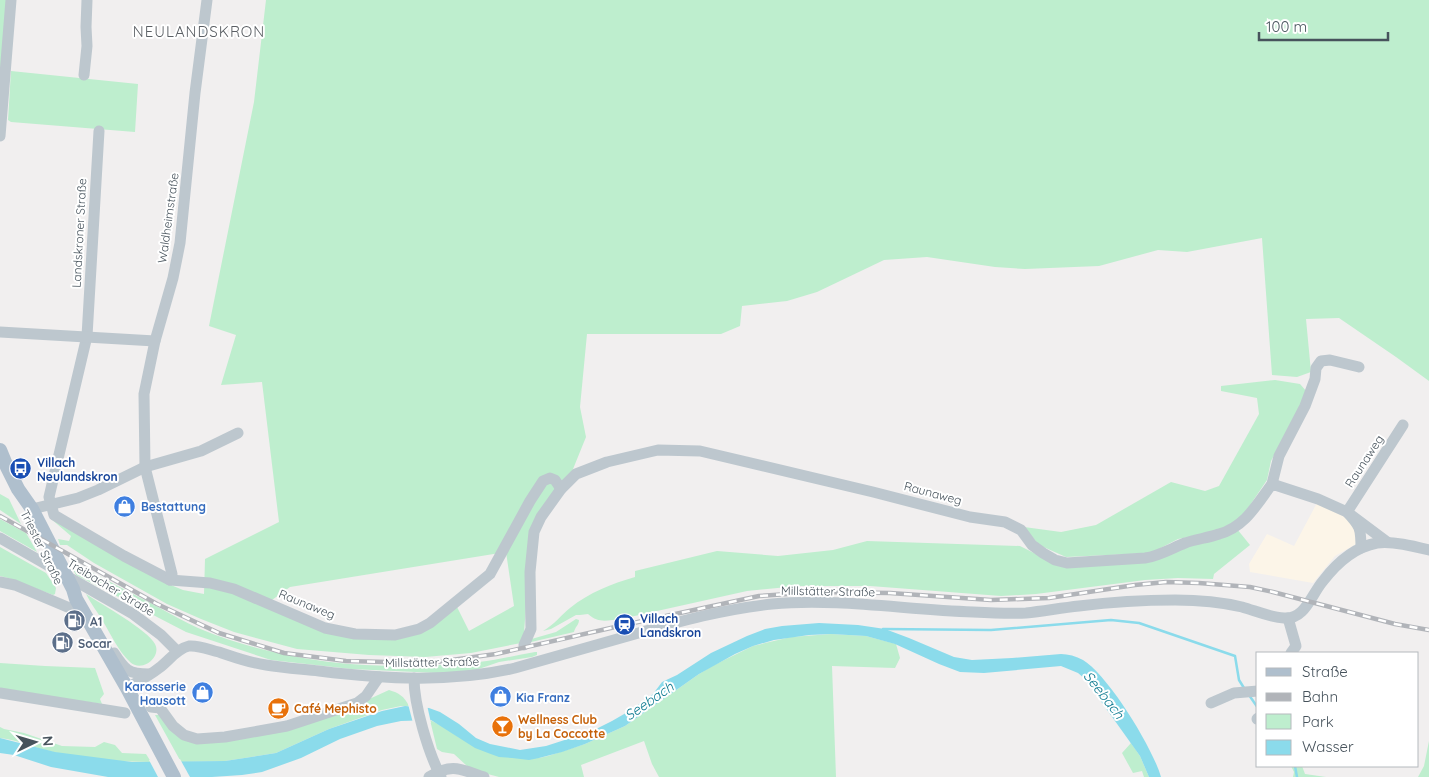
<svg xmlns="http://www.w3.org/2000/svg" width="1429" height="777" font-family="Quicksand,sans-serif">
<rect width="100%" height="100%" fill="#f1efef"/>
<!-- commercial -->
<path fill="#fcf5e8" d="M 1318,501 L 1342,514 L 1355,526 L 1356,544 L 1335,556 L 1313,583 L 1250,572 L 1249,564 L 1267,534 L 1294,546 Z"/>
<!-- green -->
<g fill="#beeece" fill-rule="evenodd">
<path d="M 0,0 L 7,0 L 0,98 Z"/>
<path d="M 266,0 L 1429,0 L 1429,381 L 1396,357 L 1339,318 L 1306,319 L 1311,372 L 1297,377 L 1272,375 L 1262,238 L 1187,252 L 1158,250 L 1099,266 L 1025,269 L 995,267 L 927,257 L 884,260 L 817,292 L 787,301 L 742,306 L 740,326 L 721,334 L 587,334 L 580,407 L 586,437 L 571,474 L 546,501 L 528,579 L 524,633 L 521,643 L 471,653 L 425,657 L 369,655 L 297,649 L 234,632 L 201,619 L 167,604 L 94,563 L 67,545 L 60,545 L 58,539 L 69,541 L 71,536 L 50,518 L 166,583 L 183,590 L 204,594 L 205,559 L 279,522 L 262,382 L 221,385 L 236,335 L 209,326 L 254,102 ZM 506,552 L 514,606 L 469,631 L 456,605 L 411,636 L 321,630 L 265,605 L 290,587 Z"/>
<path d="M 11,71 L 138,84 L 135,132 L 11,122 L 8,120 Z"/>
<path d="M 1275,380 L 1300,384 L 1307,392 L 1271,461 L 1267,480 L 1242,517 L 1233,524 L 1210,533 L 1178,539 L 1151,553 L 1066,557 L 1039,545 L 1024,527 L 1061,532 L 1096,525 L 1171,482 L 1205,491 L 1219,486 L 1259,414 L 1257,398 L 1221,391 L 1221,386 Z"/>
<path d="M 0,494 L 9,499 L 21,524 L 0,510 Z"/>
<path d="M 0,519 L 26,533 L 37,552 L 0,531 Z"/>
<path d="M 1237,529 L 1250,545 L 1214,574 L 1213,579 L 1178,578 L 1145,580 L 1036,594 L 1001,596 L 870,586 L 798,586 L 747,591 L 621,619 C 608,620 599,624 588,614 L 580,615 L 576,615 L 551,629 L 543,631 C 554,625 561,615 570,608 C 590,592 611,584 635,577 L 635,571 L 717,551 L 778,556 L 833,550 L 867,541 L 1020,546 L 1042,557 L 1111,562 Z"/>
<path d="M 0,547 L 46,573 L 56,588 L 55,594 L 53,595 L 8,578 L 0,576 Z"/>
<path d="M 74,563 C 102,578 130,592 158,607 C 171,614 185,622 198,628 C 286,665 385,672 479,662 C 498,660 516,655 535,652 L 537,652 L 537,655 L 532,657 L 499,662 L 473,671 L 437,673 L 351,669 L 271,660 L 186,632 L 76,575 L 70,564 Z"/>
<path d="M 86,594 C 101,604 148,630 155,644 C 162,657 142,673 130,662 C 118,651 111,634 102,620 C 97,611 91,604 86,594 Z"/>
<path d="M 576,619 L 579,620 C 579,625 575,627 574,632 L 527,643 L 528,640 L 556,632 Z"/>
<path d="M 831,634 L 866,636 L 896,644 L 900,658 L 895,668 L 832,666 L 836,777 L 659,777 L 652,764 L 644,741 L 581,765 L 584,777 L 499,777 L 480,772 L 467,766 L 454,754 L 442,752 L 437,749 L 430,720 L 444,727 L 460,738 L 539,758 L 548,756 L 585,744 L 625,726 L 699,674 L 712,666 L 753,646 L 791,637 Z"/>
<path d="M 0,663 L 45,666 L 95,668 L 104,694 L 100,699 L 102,704 L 0,690 Z"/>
<path d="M 389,690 C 399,693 404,696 409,706 L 401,706 L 382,710 L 329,729 L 276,753 L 225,761 L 181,762 L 155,715 L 160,715 L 192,742 L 354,706 Z"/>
<path d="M 0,727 L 4,729 L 24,733 L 62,746 L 95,747 L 104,742 L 115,745 L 122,753 L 146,754 L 151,762 C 118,762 85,759 53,752 C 35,748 18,740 0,738 Z"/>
<path d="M 1429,741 L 1429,777 L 1418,777 L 1424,766 Z"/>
<path d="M 1131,743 L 1140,756 L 1149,777 L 1144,777 L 1142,771 L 1133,773 L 1122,753 Z"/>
<path d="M 1291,766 L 1302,766 L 1305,774 L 1326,777 L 1293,777 L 1294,772 Z"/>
</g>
<!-- water -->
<path fill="#8bdbeb" d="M 819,623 L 858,625 L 885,629 L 909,638 L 954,657 L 972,660 L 1012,658 L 1061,654 C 1068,654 1076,656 1083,660 C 1108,675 1153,748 1161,777 L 1149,777 L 1140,756 L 1085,679 L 1078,673 L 1061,666 L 984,673 L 960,672 L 939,664 L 895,644 L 866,636 L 831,634 L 809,635 L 774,640 L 753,646 L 735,654 L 699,674 L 625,726 L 585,744 L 562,752 L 539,758 L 529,760 L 512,758 L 499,757 L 488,753 L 475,748 L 431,720 L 401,721 L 377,726 L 340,739 L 301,758 L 262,772 L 242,775 L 212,777 L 108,777 L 51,767 L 14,755 L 0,753 L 0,738 L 55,752 L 132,762 L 225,761 L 276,753 L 329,729 L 382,711 L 405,706 L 429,708 L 440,712 L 459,724 L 476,738 L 490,744 L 520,750 L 546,746 L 577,736 L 598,728 L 612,721 L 631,710 L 653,694 L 662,682 L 677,675 L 711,653 L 747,636 L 765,629 L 782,626 Z"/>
<!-- pier -->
<g fill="#f1efef">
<path d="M 408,704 L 427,705 L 431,723 L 413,723 Z"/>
<path d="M 180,759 L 190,777 L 158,777 L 149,760 Z"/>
</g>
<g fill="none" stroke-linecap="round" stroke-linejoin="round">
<!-- stream -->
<g stroke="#8bdbeb" stroke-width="2.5">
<path d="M 883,629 L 991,630 L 1111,620 L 1139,623 L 1235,656 L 1239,680 L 1244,688"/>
<path d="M 1249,695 L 1258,708"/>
<path d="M 1295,766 L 1297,777"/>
</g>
<!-- minor -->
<g stroke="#bdc7ce" stroke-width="11">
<path d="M 84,75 L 87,46 L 86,27 L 87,0"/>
<path d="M 99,131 L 87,336 L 49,497 L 54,515 L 124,556 L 170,580 L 210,583 L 234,589 L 325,628 L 355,634 L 395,635 L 419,629 L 430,623 L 490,574 L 530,501 L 543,481 L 550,478 L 555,480 L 561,489"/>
<path d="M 0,136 L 11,0"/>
<path d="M 0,332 L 155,341"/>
<path d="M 1272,484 L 1279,456 L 1305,406 L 1315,379 L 1316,368 L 1321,361 L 1330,360 L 1359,367"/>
<path d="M 32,509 L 78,498 L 98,490 L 145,467 L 201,451 L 238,433"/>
<path d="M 0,538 L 133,614 L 161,635 L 177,651"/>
<path d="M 1361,548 C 1361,528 1360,526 1347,512 L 1403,425"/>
<path d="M 170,580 L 172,574 L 145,467 L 144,394 L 155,341 L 173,278 L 180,243 L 195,93 L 207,0"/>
<path d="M 0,582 L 15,585 L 84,614"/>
<path d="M 1288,618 L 1296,646 L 1291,653"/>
<path d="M 524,645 L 531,629 L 530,572 L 534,532 L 541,517 L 561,489 L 576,474 L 607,462 L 658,450 L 700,451 L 873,492 L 970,517 L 1005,522 L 1021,530 L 1032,545 L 1043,553 L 1055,560 L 1067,563 L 1145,558 C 1159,556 1172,548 1185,543 C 1196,539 1208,538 1219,534 C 1245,527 1257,504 1272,484 L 1318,499 L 1347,512 L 1387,542"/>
<path d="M 114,653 C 125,670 128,674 149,674"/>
<path d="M 414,678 C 414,705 428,752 441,777"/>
<path d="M 127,688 C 137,682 149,676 159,668 C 169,661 176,649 189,646 C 199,645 210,650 219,652 C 234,657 250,663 266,665 C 284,668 301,669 319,671 C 384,679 451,683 515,668 C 555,657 595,645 635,634 C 680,621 725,609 772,604 C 839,598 906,610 973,612 C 991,613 1009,614 1026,613 C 1044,611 1061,608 1079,606 C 1111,602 1143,600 1175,600 C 1197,600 1221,602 1242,607 C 1256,611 1269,617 1284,618 C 1305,620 1311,595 1323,581 C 1336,564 1355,547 1377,543 C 1393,541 1413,546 1429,550"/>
<path d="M 0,693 L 125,713"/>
<path d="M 1211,703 L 1234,693 L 1258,691"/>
<path d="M 151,707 L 160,708 L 173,726 L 184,735 L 197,739 L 225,737 L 287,726 L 357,703 L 366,696 L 379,677"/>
<path d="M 1257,719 L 1258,718"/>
<path d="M 429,777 C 452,763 460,769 484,777"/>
</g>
<!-- major -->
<path stroke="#afbfcd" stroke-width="14" d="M 0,450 L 7,467 L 18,489 L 32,509 L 73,589 L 76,599 L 127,688 L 174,777"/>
<defs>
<path id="rail" d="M 0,516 L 157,604 L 219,633 L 284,653 L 346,661 L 429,663 L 496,654 L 624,625 L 759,596 L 818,592 L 890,593 L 991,600 L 1049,598 L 1135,585 L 1166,582 L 1199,583 L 1250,587 L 1273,592 L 1395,624 L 1429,630"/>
</defs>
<!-- rail casing -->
<use href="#rail" stroke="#b1b4b9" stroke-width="4.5"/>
<!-- rail -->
<use href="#rail" stroke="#fff" stroke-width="2.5" stroke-dasharray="8" stroke-linecap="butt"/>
</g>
<!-- icons -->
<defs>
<symbol id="bus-disc" viewBox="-11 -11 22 22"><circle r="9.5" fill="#1a4fb4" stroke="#fff"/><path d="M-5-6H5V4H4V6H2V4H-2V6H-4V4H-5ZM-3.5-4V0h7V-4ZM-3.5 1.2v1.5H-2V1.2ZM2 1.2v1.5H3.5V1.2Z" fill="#fff"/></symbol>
<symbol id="shop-disc" viewBox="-11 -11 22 22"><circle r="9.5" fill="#3f7fe0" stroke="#fff"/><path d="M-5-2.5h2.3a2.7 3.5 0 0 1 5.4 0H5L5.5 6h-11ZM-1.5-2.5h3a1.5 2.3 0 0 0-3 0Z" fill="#fff"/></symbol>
<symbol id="fuel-disc" viewBox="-11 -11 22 22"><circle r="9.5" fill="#5c6f8a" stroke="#fff"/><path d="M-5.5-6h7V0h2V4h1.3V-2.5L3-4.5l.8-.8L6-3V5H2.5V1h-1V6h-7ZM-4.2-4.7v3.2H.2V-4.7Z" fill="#fff"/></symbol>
<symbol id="station-disc" viewBox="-11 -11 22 22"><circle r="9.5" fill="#1a4fb4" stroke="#fff"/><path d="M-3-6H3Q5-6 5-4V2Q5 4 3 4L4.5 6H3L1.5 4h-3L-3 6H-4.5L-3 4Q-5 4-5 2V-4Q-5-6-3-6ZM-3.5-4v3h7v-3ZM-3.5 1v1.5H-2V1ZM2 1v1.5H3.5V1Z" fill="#fff"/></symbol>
<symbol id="cafe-disc" viewBox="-11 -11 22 22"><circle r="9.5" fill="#e8710a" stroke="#fff"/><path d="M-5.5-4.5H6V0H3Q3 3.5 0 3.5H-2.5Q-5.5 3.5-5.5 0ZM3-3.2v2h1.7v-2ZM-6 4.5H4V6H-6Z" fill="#fff"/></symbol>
<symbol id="bar-disc" viewBox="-11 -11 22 22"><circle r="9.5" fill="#e8710a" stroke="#fff"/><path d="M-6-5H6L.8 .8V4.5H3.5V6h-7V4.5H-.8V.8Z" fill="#fff"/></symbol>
</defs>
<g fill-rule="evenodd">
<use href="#bus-disc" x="8" y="456" width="25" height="25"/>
<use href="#shop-disc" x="112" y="494" width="25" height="25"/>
<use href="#fuel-disc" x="62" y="608" width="25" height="25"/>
<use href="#station-disc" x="612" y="612" width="25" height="25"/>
<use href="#fuel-disc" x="50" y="630" width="25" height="25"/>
<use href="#shop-disc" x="190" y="680" width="25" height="25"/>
<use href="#shop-disc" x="488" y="684" width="25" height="25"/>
<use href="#cafe-disc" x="266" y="696" width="25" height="25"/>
<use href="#bar-disc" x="490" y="714" width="25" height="25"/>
</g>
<g text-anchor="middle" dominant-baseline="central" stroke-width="4" stroke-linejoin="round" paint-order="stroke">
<!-- street labels -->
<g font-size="12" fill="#47535c" stroke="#fff">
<text transform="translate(168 218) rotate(-82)">Waldheimstraße</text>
<text transform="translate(79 233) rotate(-87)">Landskroner Straße</text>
<text transform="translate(1364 461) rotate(-57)">Raunaweg</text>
<text transform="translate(933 493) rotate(15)">Raunaweg</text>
<text transform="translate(42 547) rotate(64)">Triester Straße</text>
<text transform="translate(111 587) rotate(31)">Treibacher Straße</text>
<text transform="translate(828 591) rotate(1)">Millstätter Straße</text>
<text transform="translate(307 604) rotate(22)">Raunaweg</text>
<text transform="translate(432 662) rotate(-1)">Millstätter Straße</text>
</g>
<!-- transit labels -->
<g font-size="12" font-weight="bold" fill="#164399" stroke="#fff" text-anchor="start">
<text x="37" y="462">Villach<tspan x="37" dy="14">Neulandskron</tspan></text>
<text x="640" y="618">Villach<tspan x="640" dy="14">Landskron</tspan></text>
</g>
<!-- shop labels -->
<g font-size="12" font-weight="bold" fill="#366cbe" stroke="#fff" text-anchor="start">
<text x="141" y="506">Bestattung</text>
<text x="186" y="686" text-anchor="end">Karosserie<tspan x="186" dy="14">Hausott</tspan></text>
<text x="516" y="697">Kia Franz</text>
</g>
<!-- service labels -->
<g font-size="12" font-weight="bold" fill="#4e5e75" stroke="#fff" text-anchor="start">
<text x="90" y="621">A1</text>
<text x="78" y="643">Socar</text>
</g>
<!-- food labels -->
<g font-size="12" font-weight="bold" fill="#c56008" stroke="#fff" text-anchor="start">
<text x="294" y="708">Café Mephisto</text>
<text x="518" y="719">Wellness Club<tspan x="518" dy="14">by La Coccotte</tspan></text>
</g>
<!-- water labels -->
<g font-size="14" font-style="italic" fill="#0e7b91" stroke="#fff">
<text transform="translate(1104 695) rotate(52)">Seebach</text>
<text transform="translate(649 701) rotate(-35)">Seebach</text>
</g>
<!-- quarter labels -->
<g font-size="15" letter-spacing="1" fill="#5b5f64" stroke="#fff">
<text x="199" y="31">NEULANDSKRON</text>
</g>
</g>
<!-- legend -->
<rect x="1256" y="652" width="162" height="115" fill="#ffffff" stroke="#b5babe"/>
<rect x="1266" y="668" width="25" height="8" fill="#afbfcd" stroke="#b5babe"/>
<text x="1302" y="677" font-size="15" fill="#47535c">Straße</text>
<rect x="1266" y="693" width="25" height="8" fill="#b1b4b9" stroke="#b5babe"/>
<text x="1302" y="702" font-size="15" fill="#47535c">Bahn</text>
<rect x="1266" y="714" width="25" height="15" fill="#beeece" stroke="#b5babe"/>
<text x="1302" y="727" font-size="15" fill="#47535c">Park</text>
<rect x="1266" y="740" width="25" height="15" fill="#8bdbeb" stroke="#b5babe"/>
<text x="1302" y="752" font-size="15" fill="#47535c">Wasser</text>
<!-- north arrow -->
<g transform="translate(35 742) rotate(85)" stroke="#ffffff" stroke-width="4" paint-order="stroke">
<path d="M0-4L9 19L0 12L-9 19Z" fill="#47535c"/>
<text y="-8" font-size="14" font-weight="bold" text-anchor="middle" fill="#47535c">N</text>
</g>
<!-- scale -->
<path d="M1259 32v8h129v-8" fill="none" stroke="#47535c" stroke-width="2.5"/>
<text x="1266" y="32" font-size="15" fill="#47535c" stroke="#ffffff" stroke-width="4" paint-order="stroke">100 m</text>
</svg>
